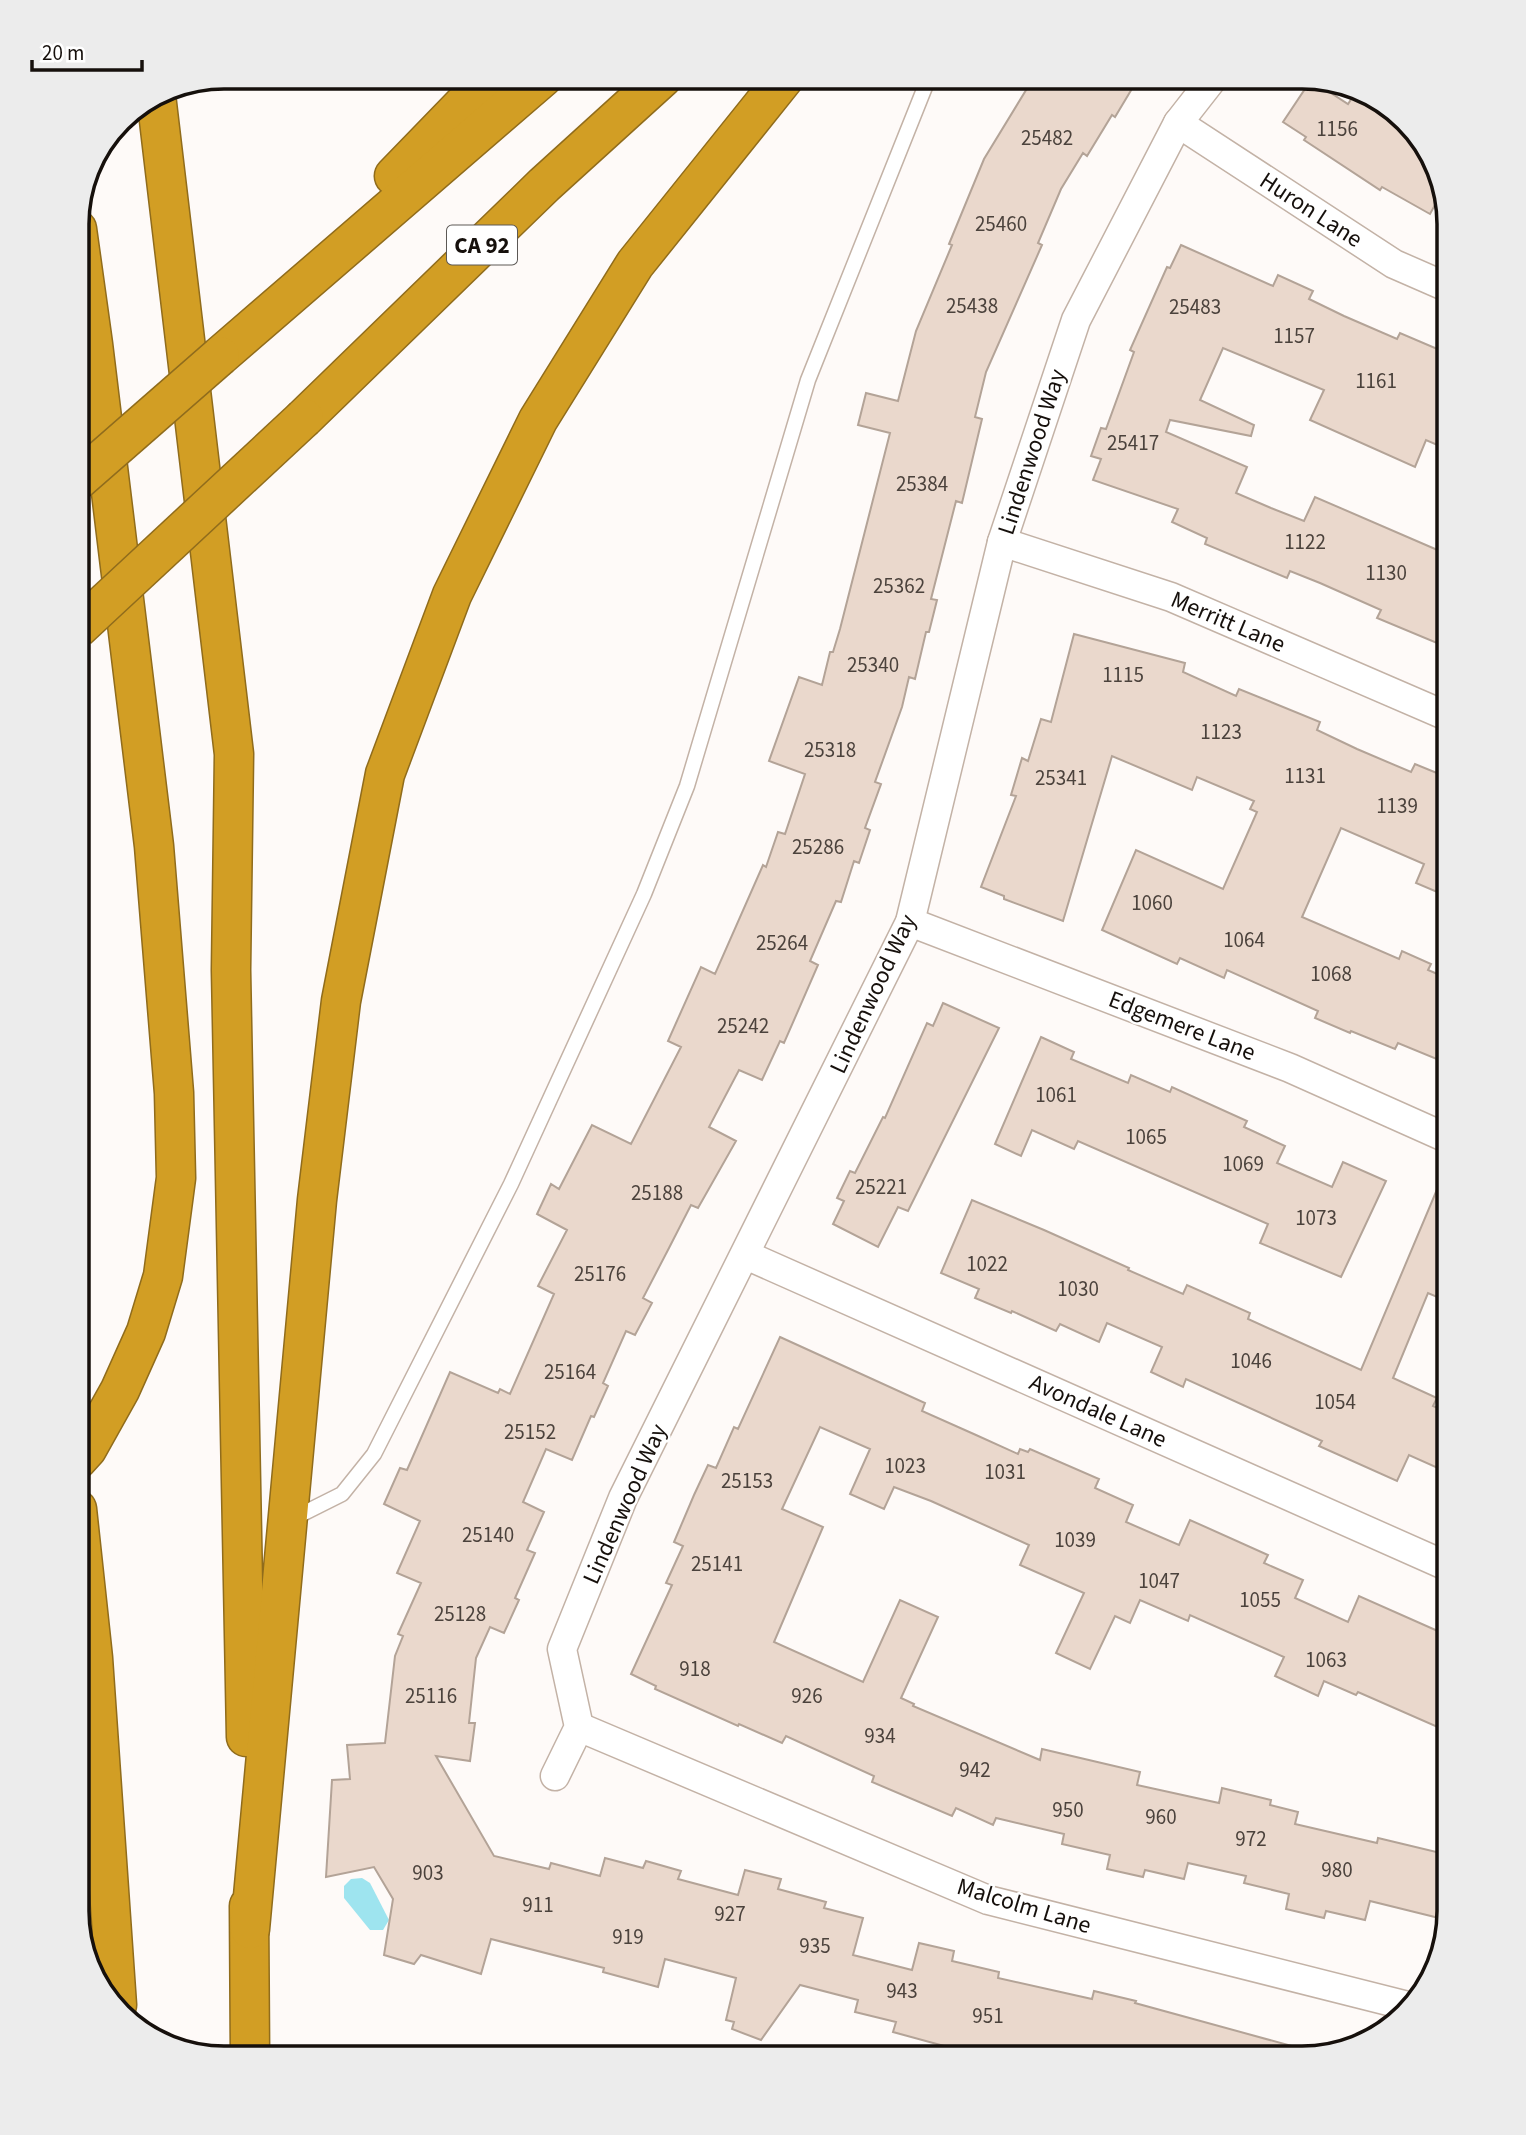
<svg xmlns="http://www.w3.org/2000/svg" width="1526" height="2135" font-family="'Source Sans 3',sans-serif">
<rect width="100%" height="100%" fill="#fefaf8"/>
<!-- water -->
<path fill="#9ee4ef" d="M 362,1878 L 370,1883 L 389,1920 L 383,1930 L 370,1930 L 344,1898 L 344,1886 L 351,1879 Z"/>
<!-- building -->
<g fill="#ead8cc" stroke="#b3a397" stroke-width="2">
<path d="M 1034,77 L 1139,77 L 1115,117 L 1112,115 L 1087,156 L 1083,153 L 1061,189 L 1038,243 L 1042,245 L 986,372 L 975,417 L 982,419 L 962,503 L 956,501 L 931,599 L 937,600 L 929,632 L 926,632 L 915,679 L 909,677 L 902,707 L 875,782 L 881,784 L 865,828 L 870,830 L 859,863 L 854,861 L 841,902 L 836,901 L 810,961 L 818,965 L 784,1043 L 780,1041 L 762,1080 L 739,1070 L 709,1127 L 736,1141 L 698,1208 L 691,1205 L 669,1248 L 643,1298 L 652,1303 L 635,1335 L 626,1331 L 603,1383 L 608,1386 L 594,1417 L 591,1416 L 572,1460 L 546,1449 L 523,1502 L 544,1512 L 527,1550 L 535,1553 L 515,1598 L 519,1600 L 504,1633 L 490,1627 L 476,1658 L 469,1723 L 475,1723 L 470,1761 L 436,1756 L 494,1856 L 549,1869 L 551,1863 L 600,1876 L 605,1858 L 643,1868 L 646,1861 L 681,1871 L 678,1879 L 738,1895 L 745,1870 L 781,1879 L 778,1889 L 826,1902 L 824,1908 L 863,1918 L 853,1955 L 912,1970 L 919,1943 L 954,1951 L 952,1961 L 999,1972 L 998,1978 L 1092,1999 L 1094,1991 L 1136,2001 L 1135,2003 L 1299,2048 L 1298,2058 L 988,2058 L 893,2032 L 896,2022 L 855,2012 L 858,2000 L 800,1985 L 761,2040 L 732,2029 L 734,2022 L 726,2020 L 736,1978 L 665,1959 L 658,1987 L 603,1972 L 604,1968 L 491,1939 L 481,1974 L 421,1955 L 414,1964 L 384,1955 L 393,1899 L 374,1867 L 326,1877 L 332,1780 L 350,1779 L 347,1745 L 385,1743 L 395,1656 L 403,1636 L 398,1634 L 421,1583 L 397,1573 L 420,1521 L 384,1504 L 400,1468 L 407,1470 L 450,1372 L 498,1393 L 500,1389 L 510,1394 L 554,1294 L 538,1286 L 567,1230 L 537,1214 L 551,1184 L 559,1189 L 592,1125 L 631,1144 L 681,1047 L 668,1041 L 701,967 L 715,974 L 763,865 L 766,867 L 778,832 L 785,834 L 805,774 L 769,761 L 799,677 L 822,685 L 830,652 L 833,652 L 840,629 L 890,433 L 858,425 L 866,393 L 898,401 L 916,331 L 952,245 L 949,244 L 984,159 Z"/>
<path d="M 1311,80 L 1348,104 L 1354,95 L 1416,137 L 1429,150 L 1441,194 L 1430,214 L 1382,187 L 1380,190 L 1304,140 L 1306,137 L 1283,122 Z"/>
<path d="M 1181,245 L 1273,286 L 1278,275 L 1313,291 L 1309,299 L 1344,316 L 1397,339 L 1400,333 L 1449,354 L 1449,450 L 1426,440 L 1415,467 L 1310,420 L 1324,390 L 1223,348 L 1200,400 L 1254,425 L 1251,436 L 1170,420 L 1166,432 L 1247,467 L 1236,493 L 1271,508 L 1304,521 L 1315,497 L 1449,555 L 1449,648 L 1377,618 L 1381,610 L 1320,583 L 1290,571 L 1287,578 L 1205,544 L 1207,538 L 1172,522 L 1178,509 L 1093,480 L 1101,459 L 1091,456 L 1101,428 L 1106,429 L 1134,352 L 1130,350 L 1167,267 L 1170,268 Z"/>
<path d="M 1074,634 L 1185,663 L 1183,672 L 1236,696 L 1239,689 L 1320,722 L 1317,730 L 1357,749 L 1411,772 L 1415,764 L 1449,778 L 1449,897 L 1416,883 L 1424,864 L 1341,828 L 1302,917 L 1399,959 L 1402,951 L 1431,964 L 1428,970 L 1449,979 L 1449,1037 L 1439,1060 L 1398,1043 L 1395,1049 L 1351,1031 L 1350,1033 L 1315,1018 L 1318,1011 L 1227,970 L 1224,978 L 1180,958 L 1177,964 L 1102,930 L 1136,850 L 1223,889 L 1257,812 L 1250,809 L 1254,801 L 1197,777 L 1192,790 L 1112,756 L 1063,921 L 1004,899 L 1004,896 L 981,887 L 1016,796 L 1011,795 L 1022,758 L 1028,761 L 1041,719 L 1051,722 Z"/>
<path d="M 943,1003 L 999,1028 L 908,1211 L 898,1207 L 878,1247 L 833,1224 L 844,1201 L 837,1198 L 850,1171 L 855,1173 L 883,1117 L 885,1118 L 927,1023 L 933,1026 Z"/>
<path d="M 1041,1037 L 1074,1052 L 1071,1059 L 1128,1083 L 1131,1075 L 1170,1092 L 1172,1087 L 1247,1121 L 1244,1127 L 1285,1146 L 1277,1163 L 1332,1187 L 1343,1162 L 1386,1181 L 1341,1277 L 1260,1243 L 1268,1224 L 1078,1141 L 1074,1149 L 1032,1130 L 1021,1156 L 995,1144 Z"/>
<path d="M 1449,1161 L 1449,1302 L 1428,1293 L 1393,1378 L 1437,1398 L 1433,1406 L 1449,1413 L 1449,1473 L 1409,1455 L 1397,1481 L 1319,1446 L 1322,1441 L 1186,1379 L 1183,1387 L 1151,1372 L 1162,1347 L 1107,1323 L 1099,1342 L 1060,1324 L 1056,1331 L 1012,1311 L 1011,1313 L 975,1298 L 979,1289 L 941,1273 L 972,1200 L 1044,1230 L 1129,1268 L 1128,1270 L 1183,1294 L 1187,1285 L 1250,1313 L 1248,1319 L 1361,1370 Z"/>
<path d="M 780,1337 L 925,1403 L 922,1411 L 976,1435 L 1018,1454 L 1020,1449 L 1028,1452 L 1030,1449 L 1099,1479 L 1095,1488 L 1133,1505 L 1126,1522 L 1179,1545 L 1190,1520 L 1268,1555 L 1264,1563 L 1303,1580 L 1295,1598 L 1348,1622 L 1359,1596 L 1449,1636 L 1449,1732 L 1358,1692 L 1356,1695 L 1324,1681 L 1318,1696 L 1275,1676 L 1284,1657 L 1190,1615 L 1188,1621 L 1140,1600 L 1130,1623 L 1115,1616 L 1090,1669 L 1056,1653 L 1084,1593 L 1020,1565 L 1029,1545 L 931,1501 L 894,1487 L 884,1509 L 850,1494 L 870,1449 L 820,1427 L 782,1509 L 823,1527 L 774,1642 L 863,1682 L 900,1600 L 938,1617 L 901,1698 L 914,1704 L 913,1706 L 1040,1760 L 1042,1749 L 1140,1772 L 1137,1785 L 1219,1803 L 1222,1788 L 1271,1800 L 1270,1805 L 1298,1812 L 1295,1824 L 1377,1843 L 1378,1838 L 1449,1855 L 1449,1911 L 1447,1920 L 1370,1901 L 1365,1920 L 1326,1911 L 1324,1918 L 1286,1909 L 1289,1894 L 1244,1883 L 1246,1876 L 1188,1863 L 1184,1879 L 1145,1870 L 1143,1877 L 1107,1869 L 1110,1855 L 1062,1844 L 1064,1834 L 996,1818 L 993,1825 L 956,1808 L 952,1816 L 872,1782 L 874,1776 L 786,1736 L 782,1743 L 739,1724 L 738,1726 L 655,1689 L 656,1686 L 631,1674 L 672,1585 L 666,1583 L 683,1546 L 674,1542 L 694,1495 L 708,1465 L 716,1468 L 734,1427 L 738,1429 Z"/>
</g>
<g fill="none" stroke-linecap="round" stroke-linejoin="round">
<defs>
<path id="service" d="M 292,1519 L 342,1494 L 374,1454 L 511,1184 L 644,894 L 687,786 L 808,380 L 929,77"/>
<g id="minor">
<path d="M 1178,123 L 1394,264 L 1449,288"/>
<path d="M 1002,542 L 1171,597 L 1449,717"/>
<path d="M 910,922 L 1290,1068 L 1449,1139"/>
<path d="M 746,1255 L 1449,1567"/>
<path d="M 579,1727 L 988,1900 L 1408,2006"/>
<path d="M 555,1776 L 579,1727 L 562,1649 L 623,1498 L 910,922 L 1002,542 L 1076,320 L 1178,123 L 1214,77"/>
</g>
<g id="motorway">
<path d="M 156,95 L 234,754 L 231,970 L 246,1737"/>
<path d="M 394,176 L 490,77"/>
<path d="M 220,356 L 543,77"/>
<path d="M 304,418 L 544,185 L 663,77"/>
<path d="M 77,1460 L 87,1449 L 120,1390 L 146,1332 L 163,1276 L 176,1178 L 174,1093 L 154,846 L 93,344 L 77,229"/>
<path d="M 77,1509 L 93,1658 L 117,2005"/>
<path d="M 249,1906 L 250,2058"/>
<path d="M 250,1929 L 317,1200 L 341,1001 L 385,774 L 452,595 L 538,420 L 635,264 L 785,77"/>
</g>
</defs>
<!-- service casing -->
<use href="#service" stroke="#c3b2a6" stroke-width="17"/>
<!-- minor casing -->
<use href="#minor" stroke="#c3b2a6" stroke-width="31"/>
<!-- motorway casing -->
<use href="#motorway" stroke="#906c1c" stroke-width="41"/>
<!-- service -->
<use href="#service" stroke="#fff" stroke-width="14"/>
<!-- minor -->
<use href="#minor" stroke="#fff" stroke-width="28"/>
<!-- motorway -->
<use href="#motorway" stroke="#d29e24" stroke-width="38"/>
<defs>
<g id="motorway-bridge">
<path d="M 77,481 L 220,356"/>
<path d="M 77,629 L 304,418"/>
</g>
</defs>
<!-- motorway-bridge casing -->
<use href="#motorway-bridge" stroke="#906c1c" stroke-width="41" stroke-linecap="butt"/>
<!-- motorway-bridge -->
<use href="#motorway-bridge" stroke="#d29e24" stroke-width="38"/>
</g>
<g text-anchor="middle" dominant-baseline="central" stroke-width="5" stroke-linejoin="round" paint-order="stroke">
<!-- number labels -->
<g font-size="21" fill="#4b423c">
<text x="1337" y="129">1156</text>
<text x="1047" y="138">25482</text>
<text x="1001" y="224">25460</text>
<text x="972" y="306">25438</text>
<text x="1195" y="307">25483</text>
<text x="1294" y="336">1157</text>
<text x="1376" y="381">1161</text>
<text x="1133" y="443">25417</text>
<text x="922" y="484">25384</text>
<text x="1305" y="542">1122</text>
<text x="1386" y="573">1130</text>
<text x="899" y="586">25362</text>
<text x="873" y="665">25340</text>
<text x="1123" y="675">1115</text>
<text x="1221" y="732">1123</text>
<text x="830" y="750">25318</text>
<text x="1305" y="776">1131</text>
<text x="1061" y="778">25341</text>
<text x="1397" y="806">1139</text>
<text x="818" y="847">25286</text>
<text x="1152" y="903">1060</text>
<text x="1244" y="940">1064</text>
<text x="782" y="943">25264</text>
<text x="1331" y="974">1068</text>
<text x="743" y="1026">25242</text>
<text x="1056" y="1095">1061</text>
<text x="1146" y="1137">1065</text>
<text x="1243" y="1164">1069</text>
<text x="881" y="1187">25221</text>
<text x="657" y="1193">25188</text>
<text x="1316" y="1218">1073</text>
<text x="987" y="1264">1022</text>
<text x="600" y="1274">25176</text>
<text x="1078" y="1289">1030</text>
<text x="1251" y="1361">1046</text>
<text x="570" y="1372">25164</text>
<text x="1335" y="1402">1054</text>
<text x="530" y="1432">25152</text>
<text x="905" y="1466">1023</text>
<text x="1005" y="1472">1031</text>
<text x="747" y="1481">25153</text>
<text x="488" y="1535">25140</text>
<text x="1075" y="1540">1039</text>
<text x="717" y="1564">25141</text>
<text x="1159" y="1581">1047</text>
<text x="1260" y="1600">1055</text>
<text x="460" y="1614">25128</text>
<text x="1326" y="1660">1063</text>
<text x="695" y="1669">918</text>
<text x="431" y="1696">25116</text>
<text x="807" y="1696">926</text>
<text x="880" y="1736">934</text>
<text x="975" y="1770">942</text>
<text x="1068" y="1810">950</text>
<text x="1161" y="1817">960</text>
<text x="1251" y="1839">972</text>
<text x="1337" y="1870">980</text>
<text x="428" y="1873">903</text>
<text x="538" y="1905">911</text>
<text x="730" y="1914">927</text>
<text x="628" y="1937">919</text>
<text x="815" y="1946">935</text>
<text x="902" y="1991">943</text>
<text x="988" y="2016">951</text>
</g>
<!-- shield labels -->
<rect fill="#fff" stroke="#5c5855" stroke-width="2" x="447" y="225.5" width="70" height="39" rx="5"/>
<g font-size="23" font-weight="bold" fill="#16100c">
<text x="482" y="245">CA 92</text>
</g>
<!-- street labels -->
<g font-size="24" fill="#16100c" stroke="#fff">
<text transform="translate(1311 210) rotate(33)">Huron Lane</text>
<text transform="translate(1032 452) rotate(-72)">Lindenwood Way</text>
<text transform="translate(1228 622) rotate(23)">Merritt Lane</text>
<text transform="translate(873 994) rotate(-65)">Lindenwood Way</text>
<text transform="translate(1182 1026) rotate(21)">Edgemere Lane</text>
<text transform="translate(1098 1411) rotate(24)">Avondale Lane</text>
<text transform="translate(625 1504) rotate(-66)">Lindenwood Way</text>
<text transform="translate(1024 1906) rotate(17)">Malcolm Lane</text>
</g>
</g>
<!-- crop -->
<path d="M0 0H1526V2135H0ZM224 89H1302A135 135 0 0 1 1437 224V1911A135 135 0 0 1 1302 2046H224A135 135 0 0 1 89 1911V224A135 135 0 0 1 224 89Z" fill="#ececec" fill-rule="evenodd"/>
<path fill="none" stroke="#16100c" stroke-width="3.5" d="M224 89H1302A135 135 0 0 1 1437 224V1911A135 135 0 0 1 1302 2046H224A135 135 0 0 1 89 1911V224A135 135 0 0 1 224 89Z"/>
<!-- scale -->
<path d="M32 60v10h110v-10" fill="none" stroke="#16100c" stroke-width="3.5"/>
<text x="42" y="60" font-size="21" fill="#16100c" stroke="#ffffff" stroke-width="5" paint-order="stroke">20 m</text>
</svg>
